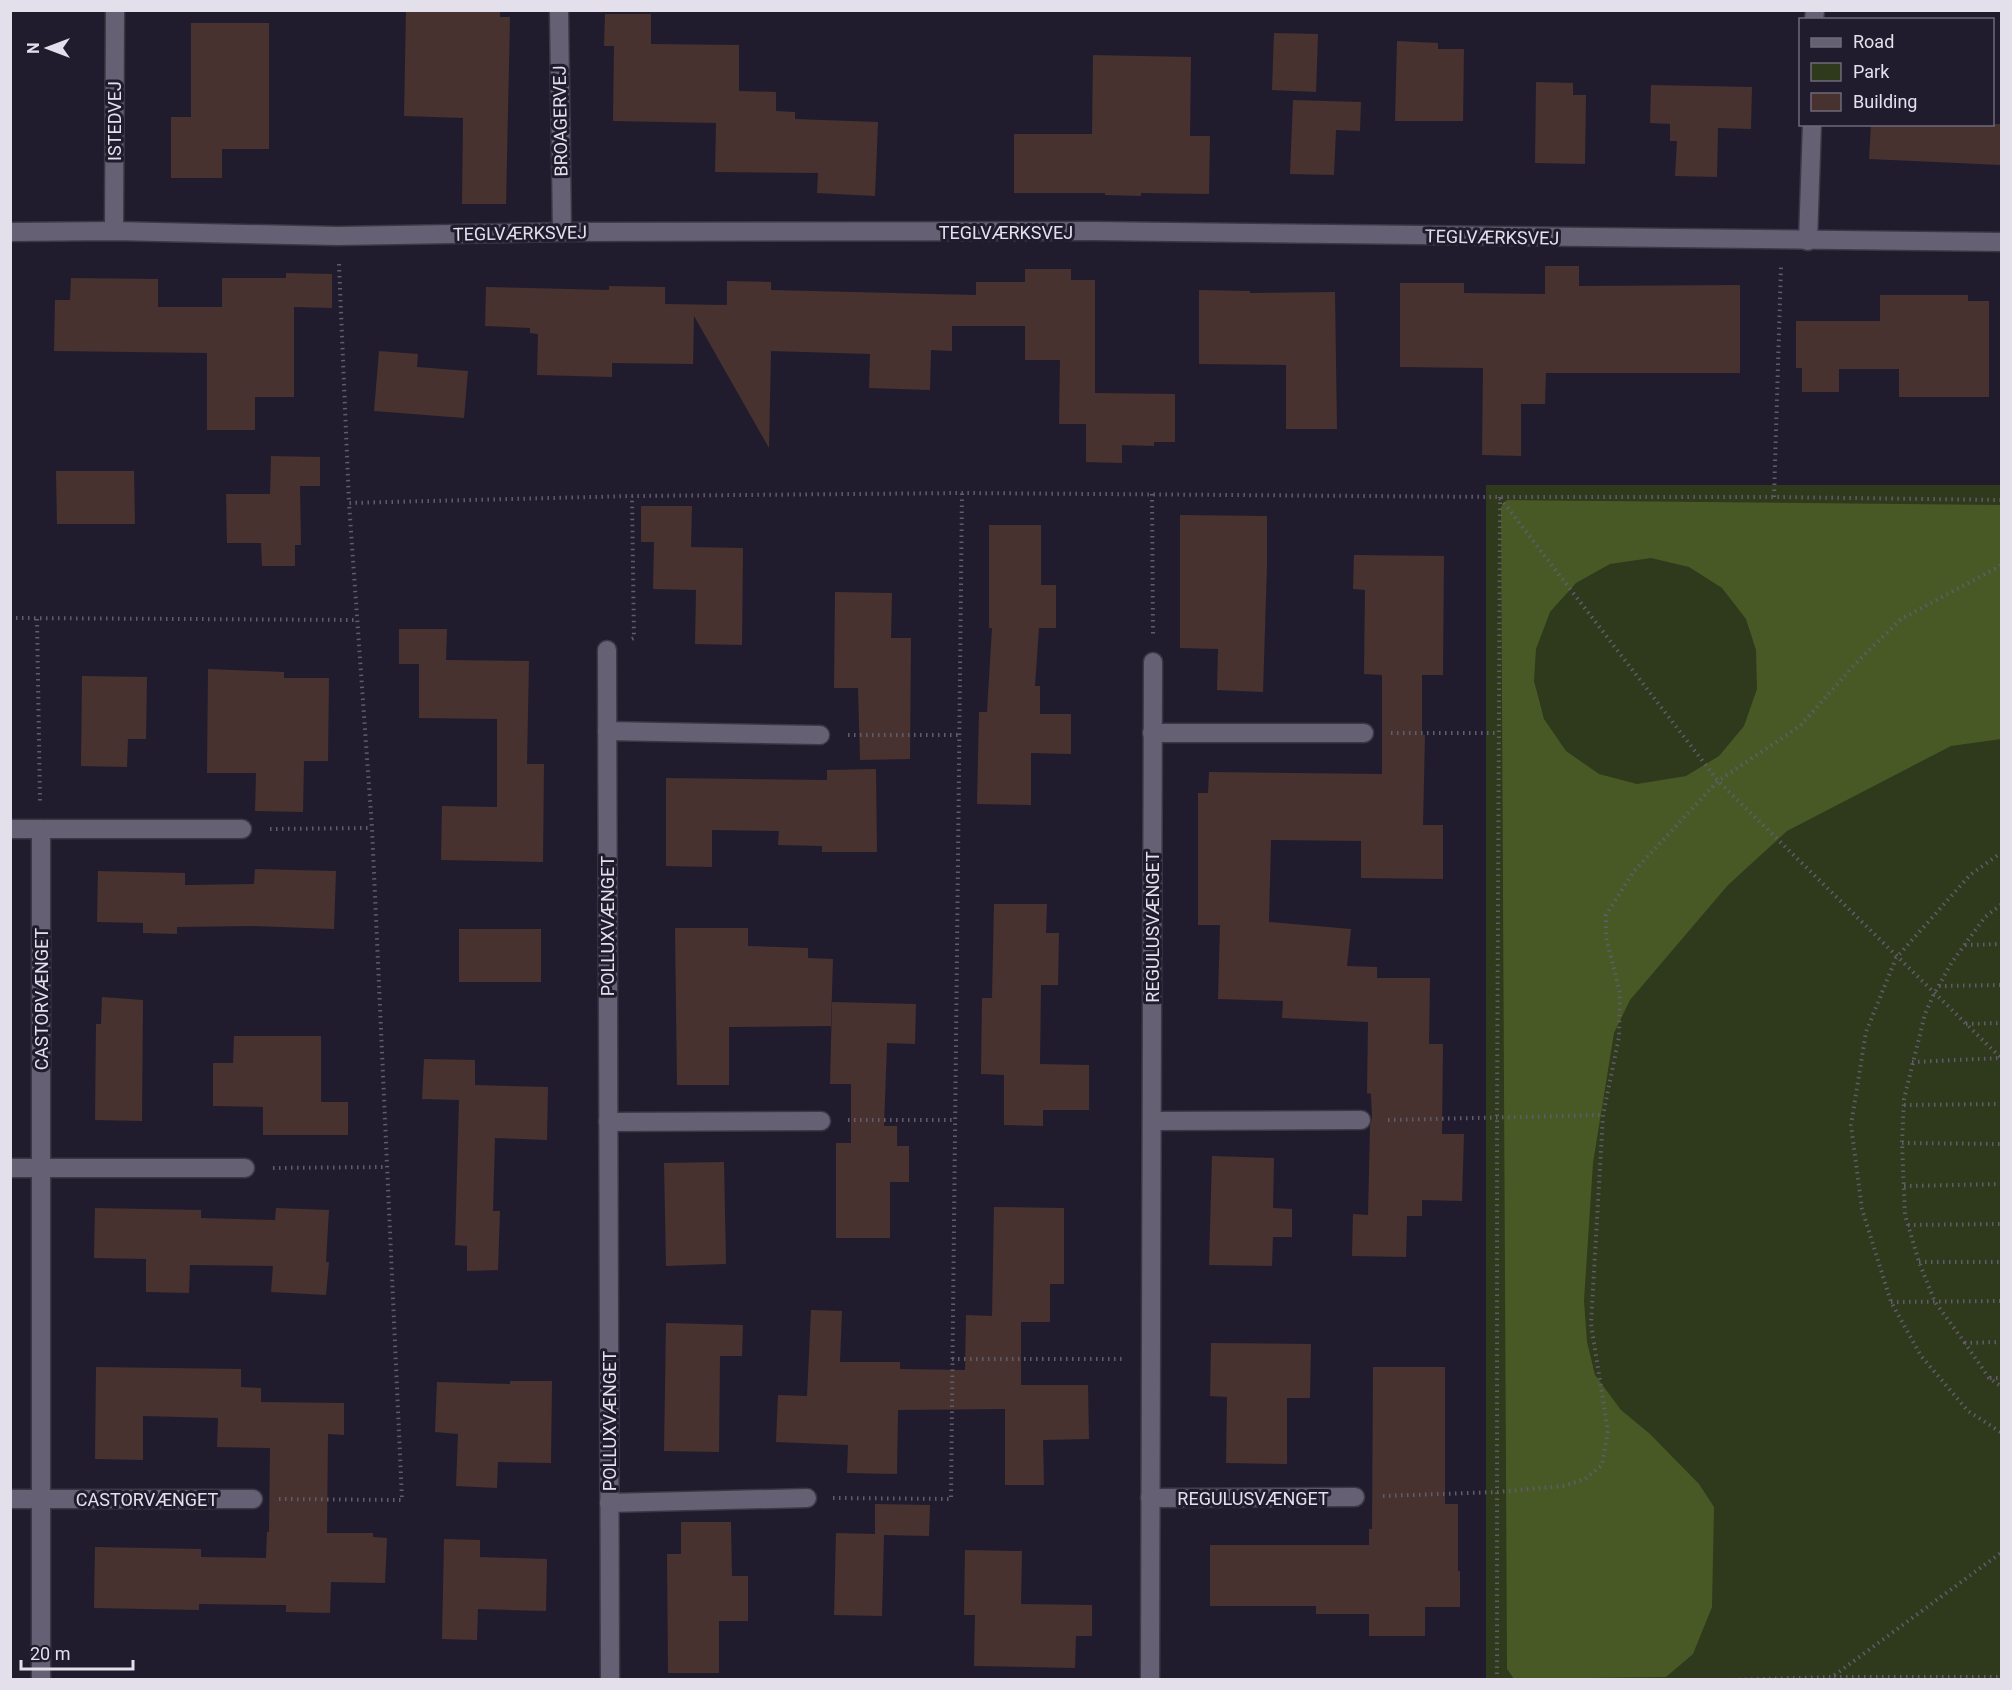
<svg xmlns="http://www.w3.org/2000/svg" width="2012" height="1690" font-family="Roboto,sans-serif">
<rect width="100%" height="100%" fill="#211c2d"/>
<!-- green -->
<rect fill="#2f391c" x="1486" y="485" width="515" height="1194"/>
<!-- forest -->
<path fill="#485926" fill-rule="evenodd" d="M 1507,500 L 2001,505 L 2001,739 L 1951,746 L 1787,831 L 1728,885 L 1630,1000 L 1614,1033 L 1593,1163 L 1584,1301 L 1587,1342 L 1595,1375 L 1621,1410 L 1650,1434 L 1699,1484 L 1714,1507 L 1712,1607 L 1693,1654 L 1666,1677 L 1514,1679 L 1507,1669 L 1501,507 ZM 1651,558 L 1689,567 L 1722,588 L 1746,619 L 1756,650 L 1757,689 L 1744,726 L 1719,756 L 1686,776 L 1637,784 L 1599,774 L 1566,751 L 1544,719 L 1534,681 L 1536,649 L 1550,612 L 1576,583 L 1610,564 Z"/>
<!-- building -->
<g fill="#47322f">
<path d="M 406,10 L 500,10 L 500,17 L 510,17 L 506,204 L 462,204 L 463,118 L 404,116 Z"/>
<path d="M 605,14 L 651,14 L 651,44 L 739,45 L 739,91 L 776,92 L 776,111 L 795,112 L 795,119 L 878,122 L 875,196 L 817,193 L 818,173 L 715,172 L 716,123 L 613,121 L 614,46 L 604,46 Z"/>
<path d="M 191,23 L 269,23 L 269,149 L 222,149 L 222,178 L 171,178 L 171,117 L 191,117 Z"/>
<path d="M 1274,33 L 1318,34 L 1316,92 L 1272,90 Z"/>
<path d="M 1397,41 L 1438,43 L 1438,49 L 1464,49 L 1463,121 L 1395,121 Z"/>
<path d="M 1093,55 L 1191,57 L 1190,136 L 1210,136 L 1209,194 L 1141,193 L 1141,196 L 1105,195 L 1105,193 L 1014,193 L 1014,134 L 1092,134 Z"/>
<path d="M 1536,82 L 1573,83 L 1573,95 L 1586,95 L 1585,164 L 1535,163 Z"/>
<path d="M 1651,85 L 1752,87 L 1751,129 L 1718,128 L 1717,177 L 1675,176 L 1677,141 L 1670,141 L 1670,124 L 1650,123 Z"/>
<path d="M 1293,100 L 1361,102 L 1360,131 L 1336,130 L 1334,175 L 1290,174 Z"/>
<path d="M 1871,124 L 2001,124 L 2001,165 L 1869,159 Z"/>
<path d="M 1545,266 L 1579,266 L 1579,286 L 1740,285 L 1740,373 L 1546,373 L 1545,404 L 1521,404 L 1521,456 L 1482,455 L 1483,368 L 1400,367 L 1400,283 L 1464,283 L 1464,293 L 1545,294 Z"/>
<path d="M 1025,269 L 1071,269 L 1071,280 L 1095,280 L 1095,393 L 1175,394 L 1175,442 L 1154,442 L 1154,446 L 1122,445 L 1122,463 L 1086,462 L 1086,424 L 1059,424 L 1060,360 L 1025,360 L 1025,326 L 952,326 L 952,351 L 931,350 L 930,390 L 869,388 L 870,354 L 771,351 L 769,448 L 694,316 L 693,364 L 612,363 L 612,377 L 537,375 L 538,334 L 530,333 L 530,328 L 485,326 L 486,287 L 609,290 L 609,286 L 665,287 L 665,304 L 727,305 L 727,281 L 771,282 L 771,290 L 976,295 L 976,282 L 1025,282 Z"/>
<path d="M 286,273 L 332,274 L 332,308 L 294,307 L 294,397 L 255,397 L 255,430 L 207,430 L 207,353 L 54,351 L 55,300 L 70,300 L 71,278 L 158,279 L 158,307 L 222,307 L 222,278 L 286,278 Z"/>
<path d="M 1199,290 L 1250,291 L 1250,293 L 1335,292 L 1337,429 L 1286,429 L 1286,365 L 1199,364 Z"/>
<path d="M 1880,295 L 1968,295 L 1968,301 L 1989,301 L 1989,397 L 1899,397 L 1899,369 L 1839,369 L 1839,392 L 1802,392 L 1802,368 L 1796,368 L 1796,321 L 1880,321 Z"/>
<path d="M 379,351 L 418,354 L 417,367 L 468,371 L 464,418 L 374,411 Z"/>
<path d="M 271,456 L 320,457 L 320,486 L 300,486 L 301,545 L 295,545 L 295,566 L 262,566 L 261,543 L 227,543 L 226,494 L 270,494 Z"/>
<path d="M 56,471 L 134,471 L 135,524 L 57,524 Z"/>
<path d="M 641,506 L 692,506 L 691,547 L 743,548 L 742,645 L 695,644 L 696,590 L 653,589 L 654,542 L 641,542 Z"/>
<path d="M 1180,515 L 1267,516 L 1267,565 L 1263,692 L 1217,690 L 1218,649 L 1180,648 Z"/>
<path d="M 989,525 L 1041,525 L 1041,585 L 1056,585 L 1056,628 L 1039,628 L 1035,686 L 1040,686 L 1040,714 L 1071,714 L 1071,754 L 1031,753 L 1031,805 L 977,804 L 979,712 L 987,712 L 992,628 L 989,628 Z"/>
<path d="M 1354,555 L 1444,556 L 1443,675 L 1422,675 L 1422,735 L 1425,735 L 1423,825 L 1443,825 L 1443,879 L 1361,878 L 1361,841 L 1271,840 L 1269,922 L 1351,929 L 1347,966 L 1377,967 L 1377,978 L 1430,978 L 1429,1044 L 1443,1044 L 1442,1134 L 1464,1134 L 1462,1201 L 1422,1200 L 1422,1216 L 1407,1216 L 1406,1257 L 1352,1256 L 1353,1214 L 1368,1215 L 1370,1126 L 1372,1119 L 1371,1094 L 1367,1093 L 1368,1022 L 1282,1018 L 1283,1001 L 1218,999 L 1220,925 L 1198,925 L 1198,793 L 1208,793 L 1209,772 L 1382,774 L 1382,675 L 1364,674 L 1365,590 L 1353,589 Z"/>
<path d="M 835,592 L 892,593 L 891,638 L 911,638 L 910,759 L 860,760 L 858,688 L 834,688 Z"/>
<path d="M 399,629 L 447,629 L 446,660 L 529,661 L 527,764 L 544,764 L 543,862 L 441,860 L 442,806 L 497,807 L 497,719 L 419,718 L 419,664 L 399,664 Z"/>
<path d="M 208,669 L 284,672 L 284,678 L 329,678 L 328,761 L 304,761 L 303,812 L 255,811 L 256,773 L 207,773 Z"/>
<path d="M 82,676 L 147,677 L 146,739 L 128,739 L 127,767 L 81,766 Z"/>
<path d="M 876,769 L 877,852 L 822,852 L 822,846 L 778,845 L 779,831 L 712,830 L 712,867 L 666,866 L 666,778 L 827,780 L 827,770 Z"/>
<path d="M 255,869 L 336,871 L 334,929 L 251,926 L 177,927 L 177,934 L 143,933 L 143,923 L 97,922 L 98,871 L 185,873 L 185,885 L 254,884 Z"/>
<path d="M 994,904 L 1047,904 L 1046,933 L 1059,933 L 1058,985 L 1041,985 L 1040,1064 L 1089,1065 L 1089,1110 L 1043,1110 L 1043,1126 L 1004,1125 L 1004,1075 L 981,1074 L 982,998 L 992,998 Z"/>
<path d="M 675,928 L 748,928 L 748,946 L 808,948 L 808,958 L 833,959 L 831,1026 L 729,1027 L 729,1085 L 677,1085 Z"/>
<rect x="459" y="929" width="82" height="53"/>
<path d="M 102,997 L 143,1000 L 142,1121 L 95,1120 L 96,1024 L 101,1024 Z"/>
<path d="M 832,1002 L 916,1004 L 915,1044 L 887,1043 L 884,1126 L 897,1126 L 897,1146 L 909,1146 L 909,1182 L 890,1182 L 890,1238 L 836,1238 L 836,1143 L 851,1143 L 851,1084 L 830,1084 Z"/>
<path d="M 234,1036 L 321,1036 L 321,1102 L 348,1102 L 348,1135 L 263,1135 L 263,1107 L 213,1106 L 213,1063 L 233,1063 Z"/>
<path d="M 424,1059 L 475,1060 L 475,1085 L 548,1087 L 547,1140 L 495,1138 L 493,1211 L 500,1211 L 498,1270 L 467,1271 L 467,1246 L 455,1245 L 459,1100 L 422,1099 Z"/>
<path d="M 1212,1156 L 1274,1158 L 1273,1208 L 1292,1209 L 1292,1237 L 1273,1237 L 1272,1266 L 1209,1265 Z"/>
<path d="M 724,1162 L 726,1264 L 666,1266 L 664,1163 Z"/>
<path d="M 994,1207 L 1064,1208 L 1064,1284 L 1050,1284 L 1050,1322 L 1021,1322 L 1021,1385 L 1088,1385 L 1089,1439 L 1043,1440 L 1044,1485 L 1005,1485 L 1005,1409 L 898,1410 L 897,1474 L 847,1473 L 848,1445 L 776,1442 L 778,1395 L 807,1396 L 811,1310 L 842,1311 L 840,1362 L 900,1362 L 900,1369 L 965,1370 L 966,1315 L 992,1316 Z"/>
<path d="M 95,1208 L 201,1210 L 201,1218 L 275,1220 L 276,1208 L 329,1210 L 326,1262 L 329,1262 L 326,1295 L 271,1292 L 273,1266 L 190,1265 L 189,1293 L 146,1292 L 146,1259 L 94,1258 Z"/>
<path d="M 666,1323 L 743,1325 L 742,1356 L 720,1356 L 719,1452 L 664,1451 Z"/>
<path d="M 1211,1343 L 1311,1344 L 1310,1398 L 1287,1398 L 1287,1464 L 1226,1463 L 1227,1397 L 1210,1396 Z"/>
<path d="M 96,1367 L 241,1369 L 241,1387 L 261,1388 L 261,1402 L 344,1403 L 344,1435 L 328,1434 L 327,1533 L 373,1533 L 373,1537 L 387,1538 L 385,1583 L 331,1582 L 330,1613 L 286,1612 L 286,1605 L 199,1604 L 199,1610 L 94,1608 L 95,1547 L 201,1549 L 201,1557 L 266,1558 L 267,1532 L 269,1532 L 270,1448 L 217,1447 L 218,1418 L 143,1416 L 143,1460 L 95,1459 Z"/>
<path d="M 1373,1367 L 1445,1367 L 1445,1504 L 1458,1504 L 1458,1571 L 1460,1571 L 1460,1607 L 1425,1607 L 1425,1636 L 1369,1636 L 1369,1614 L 1316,1614 L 1316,1606 L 1210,1606 L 1210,1545 L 1369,1545 L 1369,1529 L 1372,1529 Z"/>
<path d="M 510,1381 L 552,1381 L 551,1463 L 498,1462 L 497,1488 L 456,1486 L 458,1434 L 435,1432 L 437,1382 L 510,1384 Z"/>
<path d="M 875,1504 L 930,1505 L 929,1536 L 884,1535 L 882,1616 L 834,1615 L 836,1533 L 875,1534 Z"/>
<path d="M 681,1522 L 731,1522 L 732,1576 L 748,1576 L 748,1621 L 719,1621 L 719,1673 L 668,1673 L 667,1554 L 681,1554 Z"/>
<path d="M 444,1539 L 480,1540 L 480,1557 L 547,1559 L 546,1611 L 478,1609 L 477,1640 L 442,1639 Z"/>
<path d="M 965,1550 L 1022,1551 L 1021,1604 L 1092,1605 L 1092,1636 L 1076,1636 L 1075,1668 L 974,1666 L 975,1615 L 964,1615 Z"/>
</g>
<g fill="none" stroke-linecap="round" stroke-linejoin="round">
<defs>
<g id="minor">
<path d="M 559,10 L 562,232"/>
<path d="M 1814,20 L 1815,10"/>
<path d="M 114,231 L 115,10"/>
<path d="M 10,232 L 114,231 L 338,236 L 562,232 L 1094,231 L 2002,242"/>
<path d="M 1808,241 L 1812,124"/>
<path d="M 607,650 L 610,1680"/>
<path d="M 607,731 L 820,735"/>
<path d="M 1152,733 L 1364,733"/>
<path d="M 10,829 L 242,829"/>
<path d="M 41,829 L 41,1680"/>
<path d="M 1152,1121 L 1361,1120"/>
<path d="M 608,1122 L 821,1121"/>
<path d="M 10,1168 L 245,1168"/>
<path d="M 1150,1498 L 1355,1497"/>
<path d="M 10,1499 L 253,1499"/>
<path d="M 609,1503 L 807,1498"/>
<path d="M 1150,1680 L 1153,662"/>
</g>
</defs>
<!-- minor casing -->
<use href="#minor" stroke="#3b3744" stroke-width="21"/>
<!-- path -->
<g stroke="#615c6c" stroke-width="4" stroke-dasharray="1.5 4.5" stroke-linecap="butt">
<path d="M 339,264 L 349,503"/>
<path d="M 1152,494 L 1153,634"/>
<path d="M 1774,497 L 1781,266"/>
<path d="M 1500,498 L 1718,781 L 2002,1059"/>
<path d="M 10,618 L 358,620"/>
<path d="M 37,619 L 40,801"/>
<path d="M 632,639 L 634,638 L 632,496"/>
<path d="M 1391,733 L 1499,733"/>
<path d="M 848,735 L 959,735"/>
<path d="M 270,829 L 372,828"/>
<path d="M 2002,852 L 1970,875 L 1896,958 L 1866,1032 L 1851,1125 L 1862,1209 L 1891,1302 L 1921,1356 L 1968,1411 L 2002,1433"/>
<path d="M 1965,945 L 2002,944"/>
<path d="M 1939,986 L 2002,985"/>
<path d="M 1966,1024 L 2002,1023"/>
<path d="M 1912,1062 L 2000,1058"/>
<path d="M 1904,1105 L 2002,1104"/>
<path d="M 848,1120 L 955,1120"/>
<path d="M 1388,1120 L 1603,1115"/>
<path d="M 1902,1143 L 2002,1144"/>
<path d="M 273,1168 L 385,1167"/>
<path d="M 1904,1186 L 2002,1184"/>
<path d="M 1908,1225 L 2002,1224"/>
<path d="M 1919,1262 L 2002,1262"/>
<path d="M 1891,1302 L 2002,1301"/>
<path d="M 2002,1342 L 1965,1343 L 1989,1378 L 2002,1387"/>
<path d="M 1965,1343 L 1935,1302 L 1919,1262 L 1905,1215 L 1902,1143 L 1904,1099 L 1925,1014 L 1934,994 L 1952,962 L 1985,917 L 2002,904"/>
<path d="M 952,1359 L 1123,1359"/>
<path d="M 1990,1378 L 2002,1378"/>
<path d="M 1383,1496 L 1497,1492 L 1563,1486 L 1585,1479 L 1602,1465 L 1608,1431 L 1591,1324 L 1603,1115 L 1619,1037 L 1620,993 L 1606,937 L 1606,915 L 1634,871 L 1718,781 L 1800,726 L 1856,663 L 1901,619 L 2002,565"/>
<path d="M 833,1498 L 951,1499 L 962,493"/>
<path d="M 279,1499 L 402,1500 L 372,828 L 349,503 L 632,496 L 962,493 L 1500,497 L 1774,497 L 2002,500"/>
<path d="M 1834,1677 L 2002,1677"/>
<path d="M 1497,1680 L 1497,1117 L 1500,497"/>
<path d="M 1727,1680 L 1832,1677 L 2002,1552"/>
</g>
<!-- minor -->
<use href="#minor" stroke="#656073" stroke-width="18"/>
</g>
<g text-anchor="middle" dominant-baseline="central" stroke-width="6" stroke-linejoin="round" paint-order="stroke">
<!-- street labels -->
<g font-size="18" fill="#e3e0ec" stroke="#211c2d">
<text transform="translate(114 121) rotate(-90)">ISTEDVEJ</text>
<text transform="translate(560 121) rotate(-91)">BROAGERVEJ</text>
<text x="1006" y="232">TEGLVÆRKSVEJ</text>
<text transform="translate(520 233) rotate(-1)">TEGLVÆRKSVEJ</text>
<text transform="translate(1492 237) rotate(1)">TEGLVÆRKSVEJ</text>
<text transform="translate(607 926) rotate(-90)">POLLUXVÆNGET</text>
<text transform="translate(1152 927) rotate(-90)">REGULUSVÆNGET</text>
<text transform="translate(41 999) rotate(-90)">CASTORVÆNGET</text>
<text transform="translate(609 1421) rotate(-90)">POLLUXVÆNGET</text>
<text x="1253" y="1498">REGULUSVÆNGET</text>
<text x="147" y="1499">CASTORVÆNGET</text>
</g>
</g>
<!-- border -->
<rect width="2012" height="1690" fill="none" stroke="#e3e0ec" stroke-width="24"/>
<!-- legend -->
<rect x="1799" y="18" width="195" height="108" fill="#211c2d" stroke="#6f6a79" stroke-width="1.5"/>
<rect x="1811" y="38" width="30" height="9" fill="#656073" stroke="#6f6a79" stroke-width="1.5"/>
<text x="1853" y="48" font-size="18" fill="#e3e0ec">Road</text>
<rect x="1811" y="63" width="30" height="18" fill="#2f391c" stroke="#6f6a79" stroke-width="1.5"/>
<text x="1853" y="78" font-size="18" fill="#e3e0ec">Park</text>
<rect x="1811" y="93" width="30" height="18" fill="#47322f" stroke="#6f6a79" stroke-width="1.5"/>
<text x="1853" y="108" font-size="18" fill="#e3e0ec">Building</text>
<!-- north arrow -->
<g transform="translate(48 48) rotate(270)" stroke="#211c2d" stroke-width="4.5" paint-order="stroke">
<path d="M0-4.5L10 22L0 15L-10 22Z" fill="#e3e0ec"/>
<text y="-9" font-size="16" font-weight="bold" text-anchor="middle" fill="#e3e0ec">N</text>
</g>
<!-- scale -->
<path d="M21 1660v9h112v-9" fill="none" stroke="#e3e0ec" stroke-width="3"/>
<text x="30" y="1660" font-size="18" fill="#e3e0ec" stroke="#211c2d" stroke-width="4.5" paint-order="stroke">20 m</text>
</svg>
